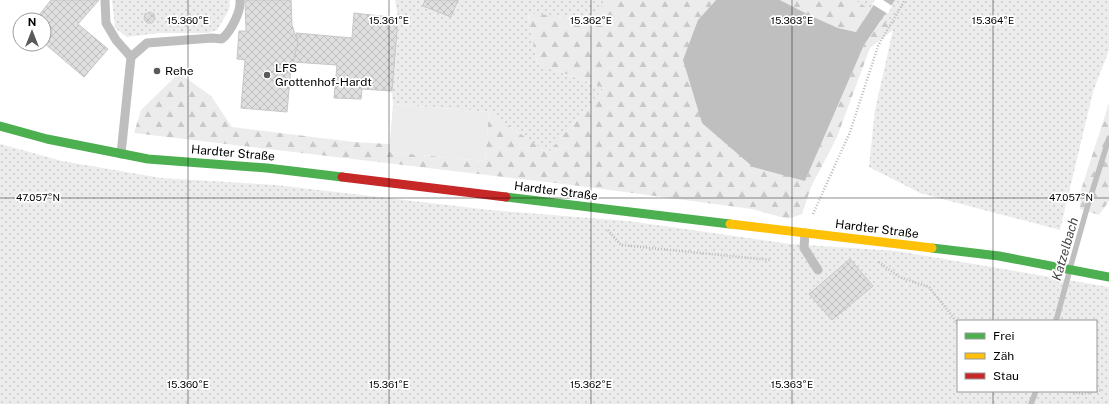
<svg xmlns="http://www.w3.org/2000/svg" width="1109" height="404" font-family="'Public Sans',sans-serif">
<defs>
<pattern id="grass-dots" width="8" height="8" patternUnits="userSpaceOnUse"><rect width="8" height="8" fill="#ececec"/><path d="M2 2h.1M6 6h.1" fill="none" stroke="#c9c9c9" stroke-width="1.8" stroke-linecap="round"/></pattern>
<pattern id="forest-firs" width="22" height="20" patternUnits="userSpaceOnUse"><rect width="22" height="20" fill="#ececec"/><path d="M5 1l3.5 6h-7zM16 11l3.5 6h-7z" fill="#c9c9c9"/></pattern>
<pattern id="building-cross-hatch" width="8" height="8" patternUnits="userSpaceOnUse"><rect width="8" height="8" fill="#dfdfdf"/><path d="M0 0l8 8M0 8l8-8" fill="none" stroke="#bebebe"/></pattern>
</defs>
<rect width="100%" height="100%" fill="#fff"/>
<!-- grass -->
<g fill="url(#grass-dots)" fill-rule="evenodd">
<path d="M 112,0 L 230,0 L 229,10 L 217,30 L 208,33 L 159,33 L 127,37 L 115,28 Z"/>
<path d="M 395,0 L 606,0 L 594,20 L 528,14 L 537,63 L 604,88 L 548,153 L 489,112 L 393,104 L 392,91 L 398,18 Z"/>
<path d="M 853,0 L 1109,0 L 1109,50 L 1093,92 L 1060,230 L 920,193 L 869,167 L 875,110 L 893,30 Z"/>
<path d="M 0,144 L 62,161 L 161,178 L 276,185 L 490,210 L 628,221 L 790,244 L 897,251 L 1109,287 L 1109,404 L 0,404 ZM 958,321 L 1096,321 L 1096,391 L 958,391 Z"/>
</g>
<!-- forest -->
<g fill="url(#forest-firs)">
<path d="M 605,0 L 716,0 L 698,20 L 805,181 L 864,45 L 882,20 L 893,30 L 870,48 L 837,137 L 811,187 L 802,214 L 788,219 L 752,209 L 572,185 L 134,133 L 141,110 L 179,73 L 211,96 L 232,127 L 354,142 L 390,144 L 389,152 L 485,161 L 489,112 L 548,153 L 604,88 L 537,63 L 528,13 L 594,20 Z"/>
<path d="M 780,0 L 855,0 L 870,10 L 857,32 L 838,28 L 809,15 Z"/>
<path d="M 1109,103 L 1109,201 L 1099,215 L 1080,209 L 1081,190 Z"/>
</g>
<!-- garden -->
<path fill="#ececec" d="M 393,104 L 489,112 L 485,161 L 389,152 Z"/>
<!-- water -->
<path fill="#bfbfbf" d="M 716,0 L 780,0 L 809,15 L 838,28 L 856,32 L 877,0 L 895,0 L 864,45 L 805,181 L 753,167 L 702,123 L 683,60 L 698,20 Z"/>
<!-- pier -->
<path fill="#fff" d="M 875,0 L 883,0 L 892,6 L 888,14 L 872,4 Z"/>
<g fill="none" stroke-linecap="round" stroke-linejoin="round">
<!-- stream -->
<g stroke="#bfbfbf" stroke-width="5.5">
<path d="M 1071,265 L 1087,208 L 1109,138"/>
<path d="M 1056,321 L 1069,273"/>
<path d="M 1031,404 L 1036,391"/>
</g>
</g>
<!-- building -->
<g fill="url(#building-cross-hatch)" stroke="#c7c7c7">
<path d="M 51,0 L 99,0 L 78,24 L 108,49 L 84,77 L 44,43 L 44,20 L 35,20 Z"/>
<path d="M 245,0 L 291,0 L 292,25 L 298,43 L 295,57 L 291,68 L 287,112 L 241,108 L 245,60 L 237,59 L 239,31 L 246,31 Z"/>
<path d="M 425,0 L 458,0 L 451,17 L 423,6 Z"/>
<path d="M 150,12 L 154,14 L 155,19 L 152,23 L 147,23 L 144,19 L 145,14 Z"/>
<path d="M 354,13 L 398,18 L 392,91 L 362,89 L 361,99 L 334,98 L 337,65 L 293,62 L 298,43 L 296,33 L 352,38 Z"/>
<path d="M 850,259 L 873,286 L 832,320 L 809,294 Z"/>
</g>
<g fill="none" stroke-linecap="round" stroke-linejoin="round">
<!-- path -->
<g stroke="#b9b9b9" stroke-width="2.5" stroke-dasharray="1 2" stroke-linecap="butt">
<path d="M 813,214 L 850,132 L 878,46 L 905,0"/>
<path d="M 608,230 L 621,245 L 770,260"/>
<path d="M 879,262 L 899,277 L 929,287 L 956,321 L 958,326"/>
<path d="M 1064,391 L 1083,394 L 1102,390"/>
</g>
<!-- lane -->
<g stroke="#bebebe" stroke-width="9">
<path d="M 105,0 L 106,23 L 116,40 L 131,57 L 121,154"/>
<path d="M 131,57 L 147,43 L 212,38 L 222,39 C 231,31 241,12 240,0"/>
<path d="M 805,233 L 804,248 L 818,270"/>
</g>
<!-- fast -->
<g stroke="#4caf50" stroke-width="9">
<path d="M 0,126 L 47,139 L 148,159 L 267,168 L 342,177"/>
<path d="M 506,197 L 730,224"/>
<path d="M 932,248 L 999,256 L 1109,277"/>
</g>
<!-- slow -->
<path stroke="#ffc107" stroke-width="9" d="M 730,224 L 932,248"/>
<!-- jam -->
<path stroke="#c62828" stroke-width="9" d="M 342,177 L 506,197"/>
</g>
<!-- ticks -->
<path fill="none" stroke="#000" stroke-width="1" stroke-opacity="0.45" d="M 188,0 L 188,404M 389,0 L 389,404M 591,0 L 591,404M 792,0 L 792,404M 993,0 L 993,321M 0,198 L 1109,198M 993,391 L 993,404"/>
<!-- markers -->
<g fill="#595959" stroke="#fff" stroke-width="1.5">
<circle cx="157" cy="71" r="4"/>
<circle cx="267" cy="75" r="4"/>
</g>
<g text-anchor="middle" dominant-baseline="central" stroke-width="3.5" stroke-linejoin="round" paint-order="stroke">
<!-- poi labels -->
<g font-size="12" fill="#000" stroke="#fff" text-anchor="start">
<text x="275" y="68">LFS<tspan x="275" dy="14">Grottenhof-Hardt</tspan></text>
<text x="165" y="71">Rehe</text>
</g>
<!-- street labels -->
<g font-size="12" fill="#000" stroke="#fff">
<text transform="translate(233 153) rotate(5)">Hardter Straße</text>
<text transform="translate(556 191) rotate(7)">Hardter Straße</text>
<text transform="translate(877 229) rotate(7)">Hardter Straße</text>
</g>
<!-- water labels -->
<g font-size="13" font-style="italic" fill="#444" stroke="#fff">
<text transform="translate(1065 249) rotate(-74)">Katzelbach</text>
</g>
</g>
<g font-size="10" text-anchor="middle" fill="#000" stroke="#fff" stroke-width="3.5" stroke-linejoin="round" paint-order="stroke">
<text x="188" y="24">15.360°E</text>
<text x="389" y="24">15.361°E</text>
<text x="591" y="24">15.362°E</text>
<text x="792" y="24">15.363°E</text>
<text x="993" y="24">15.364°E</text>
<text x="38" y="201">47.057°N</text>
<text x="1071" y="201">47.057°N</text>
<text x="188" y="388">15.360°E</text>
<text x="389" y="388">15.361°E</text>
<text x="591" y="388">15.362°E</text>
<text x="792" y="388">15.363°E</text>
</g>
<!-- legend -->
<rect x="957" y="320" width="140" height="72" fill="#ffffff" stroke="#999999"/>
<rect x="965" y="333" width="20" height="6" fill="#4caf50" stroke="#999999"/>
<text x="993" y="340" font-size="12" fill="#000000">Frei</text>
<rect x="965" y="353" width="20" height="6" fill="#ffc107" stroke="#999999"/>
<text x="993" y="360" font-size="12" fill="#000000">Zäh</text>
<rect x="965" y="373" width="20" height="6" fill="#c62828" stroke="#999999"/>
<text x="993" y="380" font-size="12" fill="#000000">Stau</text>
<!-- north arrow -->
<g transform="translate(32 32)"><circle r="19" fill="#ffffff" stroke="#999999"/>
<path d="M0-3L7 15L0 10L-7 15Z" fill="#595959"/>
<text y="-6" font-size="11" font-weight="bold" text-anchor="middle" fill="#000000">N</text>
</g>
</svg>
